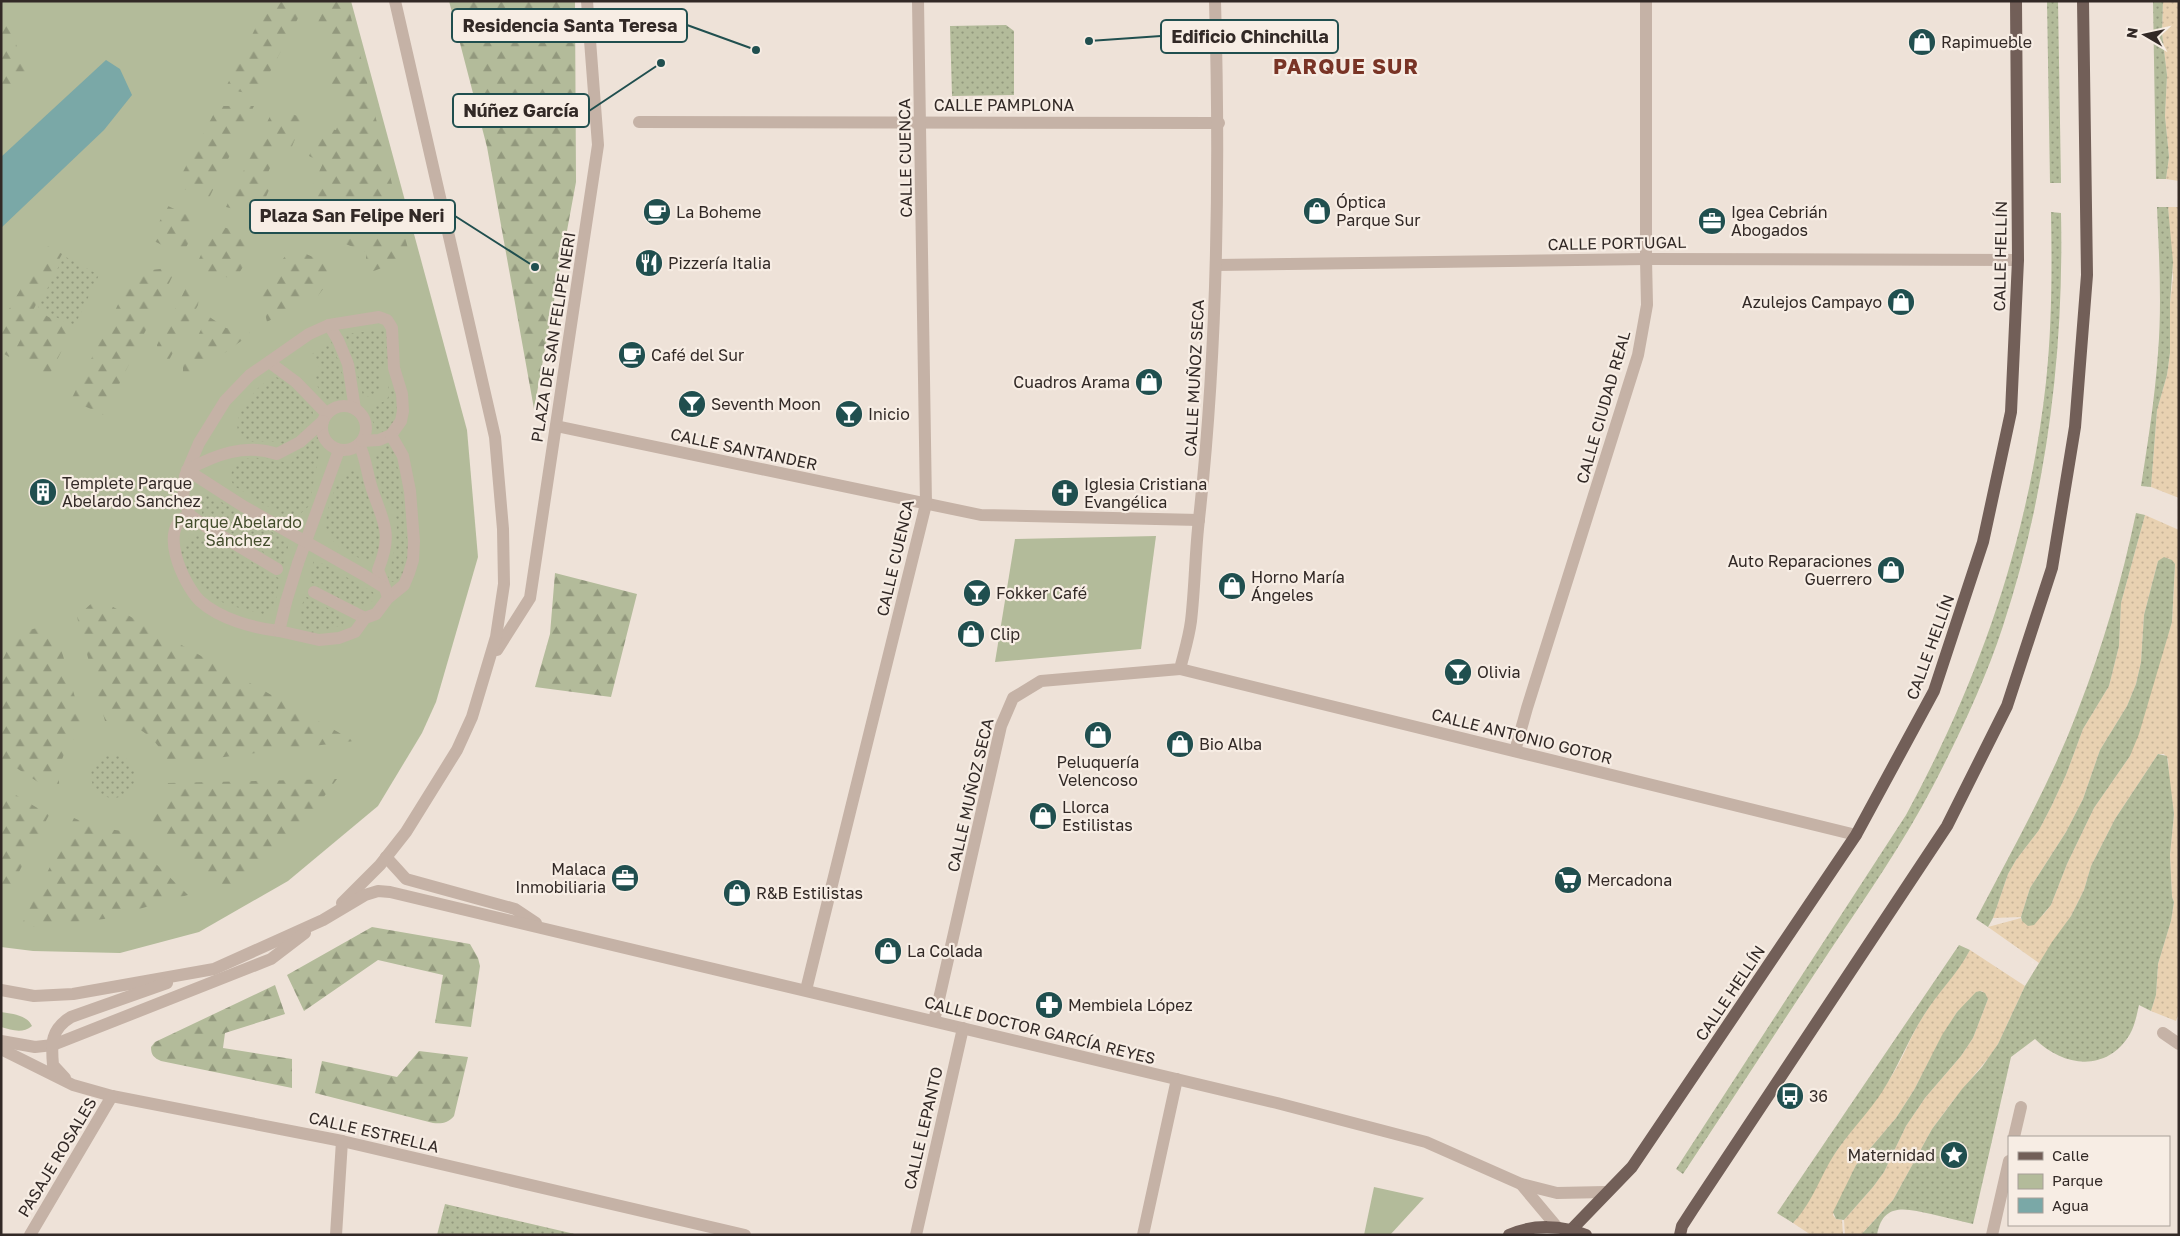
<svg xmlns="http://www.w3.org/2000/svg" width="2180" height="1236" font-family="'Golos Text',sans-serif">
<defs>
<pattern id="forest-firs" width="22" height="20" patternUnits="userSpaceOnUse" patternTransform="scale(1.25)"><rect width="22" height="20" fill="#b3bb9a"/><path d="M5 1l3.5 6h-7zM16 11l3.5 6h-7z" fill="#92987d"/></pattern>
<pattern id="sand-dots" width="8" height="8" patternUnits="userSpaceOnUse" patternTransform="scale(1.25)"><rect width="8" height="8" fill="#e8d1b1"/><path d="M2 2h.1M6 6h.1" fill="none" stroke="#c7b398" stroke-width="1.8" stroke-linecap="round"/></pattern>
<pattern id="garden-dots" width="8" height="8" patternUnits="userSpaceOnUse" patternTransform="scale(1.25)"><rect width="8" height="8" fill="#b3bb9a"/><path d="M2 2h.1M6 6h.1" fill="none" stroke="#92987d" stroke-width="1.8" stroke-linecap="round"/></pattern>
</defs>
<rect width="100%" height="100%" fill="#eee2d8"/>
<!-- green -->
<g fill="#b3bb9a">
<path d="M 1,1 L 351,1 L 467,430 L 478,557 L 436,702 L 422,733 L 378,806 L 288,881 L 199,932 L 120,953 L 33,951 L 1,947 Z"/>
<path d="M 1156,536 L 1141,649 L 995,662 L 1015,539 Z"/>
<path d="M 1,1012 C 13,1014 27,1015 32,1026 C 22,1034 12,1030 1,1027 Z"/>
<path d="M 1374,1187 L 1424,1198 L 1390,1235 L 1364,1235 Z"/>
</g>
<!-- forest -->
<g fill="url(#forest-firs)">
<path d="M 269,1 L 307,1 L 258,95 L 225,89 Z"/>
<path d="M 328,1 L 347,1 L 410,257 L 366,274 L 366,252 L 289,222 L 296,200 L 307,199 L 323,163 L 309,156 L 322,127 L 336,130 L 345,107 L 329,84 L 333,49 L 317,24 Z"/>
<path d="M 449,1 L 575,1 L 576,182 L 534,409 L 487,147 Z"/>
<path d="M 1,20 L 7,20 L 28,76 L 1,93 Z"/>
<path d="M 218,106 L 254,106 L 208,200 L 176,185 Z"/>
<path d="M 274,108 L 304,118 L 290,151 L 278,150 L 262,186 L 269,190 L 258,215 L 226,207 Z"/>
<path d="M 168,206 L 200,221 L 182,255 L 150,239 Z"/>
<path d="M 216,225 L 261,238 L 236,278 L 225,277 L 209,283 L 193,271 Z"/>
<path d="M 48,246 L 62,254 L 9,357 L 1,352 L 1,326 L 8,311 L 27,278 Z"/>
<path d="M 292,248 L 339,268 L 317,297 L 293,307 L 267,322 L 259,288 Z"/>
<path d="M 177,267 L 104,415 L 71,400 L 134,272 Z"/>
<path d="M 188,284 L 200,290 L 198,305 L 168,362 L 158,357 L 157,345 Z"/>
<path d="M 36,310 L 72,330 L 48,378 L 11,358 Z"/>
<path d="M 208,316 L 226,328 L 250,331 L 248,336 L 190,378 L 183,379 L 183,365 Z"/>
<path d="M 555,573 L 637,594 L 611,697 L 535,687 L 550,634 Z"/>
<path d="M 97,598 L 354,741 L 168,764 C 157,736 135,721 105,721 L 77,617 Z"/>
<path d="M 54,624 L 84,729 C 62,748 55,769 61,797 L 1,758 L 1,663 L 16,633 Z"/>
<path d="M 337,779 L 297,833 L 224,893 L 147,820 L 161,804 L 168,783 Z"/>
<path d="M 1,786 L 49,815 L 1,906 Z"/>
<path d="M 74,818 L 94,827 L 122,831 L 188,895 L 104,919 L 20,928 Z"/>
<path d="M 372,927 L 470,944 L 478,958 L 480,966 L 471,1027 L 435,1023 L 443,975 L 378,960 L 304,1011 L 287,975 Z"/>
<path d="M 275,985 L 285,1014 L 225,1033 L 223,1048 L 292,1059 L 292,1088 L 161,1061 C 154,1058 151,1055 151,1047 L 155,1042 Z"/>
<path d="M 419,1051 L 468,1057 L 454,1116 C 448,1123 442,1124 433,1123 L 315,1093 L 322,1061 L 397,1077 Z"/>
</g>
<!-- sand -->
<g fill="url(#sand-dots)">
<path d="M 2163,1 L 2179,1 L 2179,181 L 2166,179 L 2169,157 L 2165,116 L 2167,75 L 2162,33 Z"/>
<path d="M 2168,207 L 2179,207 L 2179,498 L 2151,487 L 2157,410 L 2167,375 L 2170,353 L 2170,303 L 2173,278 Z"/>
<path d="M 2145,515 L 2179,530 L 2179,1013 L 2176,1021 L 2151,1011 L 2156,995 L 2158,964 L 2171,921 L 2174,902 L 2172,897 L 2170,855 L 2174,814 L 2169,779 L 2168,759 L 2164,754 L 2158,754 L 2115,819 L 2091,866 L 2084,890 L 2071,916 L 2039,963 L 1988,927 L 2021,918 L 2022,921 L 2043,915 L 2051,905 L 2067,864 L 2094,808 L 2130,756 L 2172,622 L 2175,564 L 2168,558 L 2158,561 L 2144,615 L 2141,662 L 2136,684 L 2127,706 L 2100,750 L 2083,799 L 2066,832 L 2030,888 L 2021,917 L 1993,918 L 2008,874 L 2016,860 L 2039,830 L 2051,807 L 2066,775 L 2083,729 L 2109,686 L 2119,646 L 2121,603 Z"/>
<path d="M 1970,950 L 2025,986 L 1998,1044 L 1990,1056 L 1952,1102 L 1932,1129 L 1893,1200 L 1861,1235 L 1845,1235 L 1844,1220 L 1873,1187 L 1884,1172 L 1906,1126 L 1925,1098 L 1961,1056 L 1973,1038 L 1988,999 L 1982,991 L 1957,1012 L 1942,1036 L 1914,1090 L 1896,1118 L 1856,1165 L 1833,1215 L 1836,1219 L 1842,1220 L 1843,1235 L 1811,1235 L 1793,1223 C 1813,1201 1820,1173 1838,1149 C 1856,1123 1878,1100 1894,1072 C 1905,1054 1912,1033 1924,1015 C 1938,992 1957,974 1970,950 Z"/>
</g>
<!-- garden -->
<g fill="url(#garden-dots)">
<path d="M 2047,1 L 2058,1 L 2061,183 L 2050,183 Z"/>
<path d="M 2153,1 L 2163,1 L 2162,33 L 2167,75 L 2165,116 L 2169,157 L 2166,179 L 2156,179 Z"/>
<path d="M 1006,25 L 1014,31 L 1014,95 L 952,96 L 950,26 Z"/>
<path d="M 2157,207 L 2168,207 L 2173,262 L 2170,303 L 2170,353 L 2167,375 L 2157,410 L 2151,487 L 2141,486 C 2148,442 2155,397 2158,353 C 2162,304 2159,255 2157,207 Z"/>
<path d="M 2051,212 L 2061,213 C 2064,353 2047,492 2003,626 C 1985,681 1960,734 1933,786 C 1903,844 1865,898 1829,952 C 1780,1026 1732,1100 1683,1174 L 1676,1169 L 1906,815 C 1980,679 2029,537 2046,382 C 2052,326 2052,269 2051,212 Z"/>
<path d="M 64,256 L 99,275 L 74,327 L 38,307 Z"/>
<path d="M 382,330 L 387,333 L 390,360 L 380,372 L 379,389 L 370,397 L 363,395 L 345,334 Z"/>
<path d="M 331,340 C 336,356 350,386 343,400 L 325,400 L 313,378 L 320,368 L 311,355 Z"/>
<path d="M 276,377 C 289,382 311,398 313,413 C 313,424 294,440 285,443 C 279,445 275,442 270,441 C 258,441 246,446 239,433 C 230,416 260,380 276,377 Z"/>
<path d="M 388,384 L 396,385 L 397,418 L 387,431 L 378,432 L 369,414 L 374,406 L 387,400 L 389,394 Z"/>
<path d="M 320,436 L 322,439 L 309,506 L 292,521 L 234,486 L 230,478 C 237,447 268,460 291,463 C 300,453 307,441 320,436 Z"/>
<path d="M 385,442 L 393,447 L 402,488 L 409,557 L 403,574 L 395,582 L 391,582 L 388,577 C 393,557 400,533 395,512 C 393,506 388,501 384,496 C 377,486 372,467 376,455 C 378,450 382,446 385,442 Z"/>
<path d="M 347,470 L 360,472 L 380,530 L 382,539 L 377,557 C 367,562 361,559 351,554 C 342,549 330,542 327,531 C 322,516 337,480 347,470 Z"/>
<path d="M 208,494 L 289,542 L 284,565 L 211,521 L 202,514 L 201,499 Z"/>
<path d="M 2136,513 L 2145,515 L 2121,603 L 2119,646 L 2109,686 L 2083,729 L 2066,775 L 2051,807 L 2039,830 L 2016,860 L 2008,874 L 1993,918 L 1988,927 L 1976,919 C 2012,850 2051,782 2078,710 C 2103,646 2122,580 2136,513 Z"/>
<path d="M 194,534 L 206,534 L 280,579 L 274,609 L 265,615 C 250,610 232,607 217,600 C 208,595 182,566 181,556 C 180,546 187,540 194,534 Z"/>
<path d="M 2164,557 L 2172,560 L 2175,564 L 2172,622 L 2139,734 L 2130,756 L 2094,808 L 2067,864 L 2051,905 L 2034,925 L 2028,926 L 2022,921 L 2021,917 L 2030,888 L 2066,832 L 2083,799 L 2100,750 L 2127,706 L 2136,684 L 2141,662 L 2144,615 L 2158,561 Z"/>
<path d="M 314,559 L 373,592 L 376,599 L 362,607 L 347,604 L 309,581 Z"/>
<path d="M 305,596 L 345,617 L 343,625 L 311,633 L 303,631 L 299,615 Z"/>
<path d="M 2158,754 L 2167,756 L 2174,814 L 2170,855 L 2172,897 L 2174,902 L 2171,921 L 2158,964 L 2156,995 L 2151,1011 L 2139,1005 C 2137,1014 2135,1025 2130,1034 C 2107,1073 2063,1067 2035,1039 L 2011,1057 L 1973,1224 C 1959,1221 1945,1217 1931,1214 C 1907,1209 1883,1201 1877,1235 L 1861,1235 L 1893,1200 L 1932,1129 L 1962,1089 L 1982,1067 L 1998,1044 L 2025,986 L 2052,942 L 2071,916 L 2084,890 L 2091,866 L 2115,819 Z"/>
<circle cx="113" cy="776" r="22"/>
<path d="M 1959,945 L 1970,950 C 1957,975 1938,992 1924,1015 C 1908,1040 1898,1067 1882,1092 C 1869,1112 1852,1129 1838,1149 C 1821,1173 1814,1201 1793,1223 L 1777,1213 Z"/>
<path d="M 1980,991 L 1985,993 L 1988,999 L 1973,1038 L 1961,1056 L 1925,1098 L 1906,1126 L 1884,1172 L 1873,1187 L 1844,1220 L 1836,1219 L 1833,1212 L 1856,1165 L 1896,1118 L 1914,1090 L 1942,1035 L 1957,1012 L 1976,992 Z"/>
<path d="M 445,1204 L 579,1235 L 437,1235 Z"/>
</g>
<!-- water -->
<path fill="#7aa8a7" d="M 106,60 L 120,69 L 132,95 L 104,130 L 1,228 L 1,157 Z"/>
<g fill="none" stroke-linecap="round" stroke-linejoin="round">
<!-- lane -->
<g stroke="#c5b2a6" stroke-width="12">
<path d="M 329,325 L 338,340 L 348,364 L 355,409"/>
<path d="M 269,362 L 296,382 L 327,414"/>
<circle cx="344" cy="428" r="22"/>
<path d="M 359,444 C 366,458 367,474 372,489 C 384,524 393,533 378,570 L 385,588"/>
<path d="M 190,515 C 156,525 183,584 200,601 C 220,619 253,628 279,631 L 286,602"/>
<path d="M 298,563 L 339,450"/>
<path d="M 277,569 L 205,526 L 190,515 L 183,499 L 185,476 L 199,443 L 225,401 L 250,375 L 309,334 L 329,325 L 379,317 L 387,320 L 392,328 L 394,368 L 402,394 L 403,411 L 401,421 L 391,435 L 379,440 L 362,441"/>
<path d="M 314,592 L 365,618"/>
<path d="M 388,598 L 404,585 L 409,573 L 413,560 L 414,541 L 410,491 L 403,456 L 391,435"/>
<path d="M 279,631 L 319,640 L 339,638 L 355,632 L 365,618 L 376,614 L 388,598 L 385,588 L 364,575 L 243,506 L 187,470 C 215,455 245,443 277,454 L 300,442 L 323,421"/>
</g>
<!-- street -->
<g stroke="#c5b2a6" stroke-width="12">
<path d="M 639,122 L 1219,123"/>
<path d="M 1216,265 L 1646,259 L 2018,260"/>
<path d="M 556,426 L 981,515 L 1199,520"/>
<path d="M 497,650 L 530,598 L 598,145 L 587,1"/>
<path d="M 1180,669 L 1856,835"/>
<path d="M 1515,751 L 1527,708 L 1638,355 L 1647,305 L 1646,259 L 1646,1"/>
<path d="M 386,857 L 406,879 L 515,909 L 536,923"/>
<path d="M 342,903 L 380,865 L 406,832 L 457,750 L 472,717 L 496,637 L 504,584 L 503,529 L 495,437 L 395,1"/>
<path d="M 1,990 L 34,996 L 73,994 L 214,969 L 323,920 L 365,895 L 378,891 L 390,892 L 1277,1103 L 1426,1142 L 1521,1184 L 1557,1193 L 1606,1192"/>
<path d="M 806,990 L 926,504 L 918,1"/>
<path d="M 934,1021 L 1001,726 L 1013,698 L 1041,681 L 1180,669 C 1184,653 1189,637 1191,621 C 1195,587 1195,553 1199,519 C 1218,347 1220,174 1215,1"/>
<path d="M 2163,1033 L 2179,1044"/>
<path d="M 1,1041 L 35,1047 L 53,1045 L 271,959 L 305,933"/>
<path d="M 1,1049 L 73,1085 L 112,1096 L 342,1141 L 745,1235"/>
<path d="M 65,1078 L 53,1065 C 51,1043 51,1029 71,1017 L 167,983"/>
<path d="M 2014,1137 L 2021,1107"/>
<path d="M 1521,1184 L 1557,1227"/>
<path d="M 30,1235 L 112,1096"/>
<path d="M 336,1235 L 342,1141"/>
<path d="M 916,1235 L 963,1028"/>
<path d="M 1143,1235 L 1177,1079"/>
<path d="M 1992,1235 L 2009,1161"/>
</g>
<!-- primary -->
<g stroke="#725f58" stroke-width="12">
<path d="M 1572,1229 L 1632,1167 L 1856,835 L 1934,691 L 1983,542 L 2011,412 L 2018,260 L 2016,1"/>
<path d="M 1509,1235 C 1533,1224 1562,1225 1586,1235"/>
<path d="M 1680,1235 L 1682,1226 L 1693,1209 L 1947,826 L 2007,706 L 2052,568 L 2075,427 L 2087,275 L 2083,1"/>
</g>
<!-- lane-bridge -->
<path stroke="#c5b2a6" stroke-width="12" d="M 286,602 L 298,563"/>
</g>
<!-- icons -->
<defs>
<symbol id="shop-disc" viewBox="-11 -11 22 22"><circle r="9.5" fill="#204f4f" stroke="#f7ede4"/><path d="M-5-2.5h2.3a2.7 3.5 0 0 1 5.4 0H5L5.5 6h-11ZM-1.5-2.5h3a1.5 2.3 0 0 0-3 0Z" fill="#fff"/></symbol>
<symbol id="cafe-disc" viewBox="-11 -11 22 22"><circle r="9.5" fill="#204f4f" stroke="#f7ede4"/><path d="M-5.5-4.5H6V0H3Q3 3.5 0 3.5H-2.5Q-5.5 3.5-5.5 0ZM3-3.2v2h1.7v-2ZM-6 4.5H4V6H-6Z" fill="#fff"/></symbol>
<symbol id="office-disc" viewBox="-11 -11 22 22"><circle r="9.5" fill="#204f4f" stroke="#f7ede4"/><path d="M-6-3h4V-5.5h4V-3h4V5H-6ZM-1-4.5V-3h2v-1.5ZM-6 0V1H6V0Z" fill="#fff"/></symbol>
<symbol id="restaurant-disc" viewBox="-11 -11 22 22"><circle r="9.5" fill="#204f4f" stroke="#f7ede4"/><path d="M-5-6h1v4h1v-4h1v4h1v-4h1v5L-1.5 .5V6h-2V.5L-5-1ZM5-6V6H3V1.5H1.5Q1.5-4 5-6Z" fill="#fff"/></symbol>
<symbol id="bar-disc" viewBox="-11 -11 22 22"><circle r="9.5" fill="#204f4f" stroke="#f7ede4"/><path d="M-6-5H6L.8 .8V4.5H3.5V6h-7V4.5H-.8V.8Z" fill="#fff"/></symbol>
<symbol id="building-disc" viewBox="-11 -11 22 22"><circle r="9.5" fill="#204f4f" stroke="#f7ede4"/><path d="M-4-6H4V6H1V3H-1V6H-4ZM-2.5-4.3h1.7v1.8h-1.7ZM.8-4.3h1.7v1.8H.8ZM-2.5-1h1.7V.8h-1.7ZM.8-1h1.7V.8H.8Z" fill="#fff"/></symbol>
<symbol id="church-disc" viewBox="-11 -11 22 22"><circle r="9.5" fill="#204f4f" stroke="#f7ede4"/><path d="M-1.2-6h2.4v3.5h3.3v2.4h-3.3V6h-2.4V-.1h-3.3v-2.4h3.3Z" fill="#fff"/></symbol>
<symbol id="supermarket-disc" viewBox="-11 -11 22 22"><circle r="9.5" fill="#204f4f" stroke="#f7ede4"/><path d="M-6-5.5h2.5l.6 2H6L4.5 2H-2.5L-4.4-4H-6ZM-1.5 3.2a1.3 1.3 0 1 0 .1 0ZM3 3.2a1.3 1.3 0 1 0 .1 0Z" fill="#fff"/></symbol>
<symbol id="pharmacy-disc" viewBox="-11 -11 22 22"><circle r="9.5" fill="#204f4f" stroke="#f7ede4"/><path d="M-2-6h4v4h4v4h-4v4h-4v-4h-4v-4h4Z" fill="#fff"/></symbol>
<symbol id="bus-disc" viewBox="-11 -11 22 22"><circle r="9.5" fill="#204f4f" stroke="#f7ede4"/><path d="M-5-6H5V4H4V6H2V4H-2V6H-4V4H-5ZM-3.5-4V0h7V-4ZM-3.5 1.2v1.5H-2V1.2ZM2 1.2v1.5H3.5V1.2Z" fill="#fff"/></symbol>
<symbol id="sight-disc" viewBox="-11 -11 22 22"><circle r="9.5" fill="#204f4f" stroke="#f7ede4"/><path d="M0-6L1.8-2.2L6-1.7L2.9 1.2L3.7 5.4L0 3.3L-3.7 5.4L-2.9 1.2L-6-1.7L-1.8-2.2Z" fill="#fff"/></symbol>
</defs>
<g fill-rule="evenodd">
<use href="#shop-disc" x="1906" y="26" width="32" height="32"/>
<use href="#shop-disc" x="1301" y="195" width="32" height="32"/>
<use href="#cafe-disc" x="641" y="196" width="32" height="32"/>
<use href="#office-disc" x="1696" y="205" width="32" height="32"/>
<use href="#restaurant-disc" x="633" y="247" width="32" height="32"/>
<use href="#shop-disc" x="1885" y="286" width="32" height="32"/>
<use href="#cafe-disc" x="616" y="339" width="32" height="32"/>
<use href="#shop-disc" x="1133" y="366" width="32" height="32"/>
<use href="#bar-disc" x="676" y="388" width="32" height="32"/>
<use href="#bar-disc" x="833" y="398" width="32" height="32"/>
<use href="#building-disc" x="27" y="476" width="32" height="32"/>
<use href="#church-disc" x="1049" y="477" width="32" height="32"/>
<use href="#shop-disc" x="1875" y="554" width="32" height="32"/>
<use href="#shop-disc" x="1216" y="570" width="32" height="32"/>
<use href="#bar-disc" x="961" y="577" width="32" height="32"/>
<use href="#shop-disc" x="955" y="618" width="32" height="32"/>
<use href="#bar-disc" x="1442" y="656" width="32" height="32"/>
<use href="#shop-disc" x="1082" y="719" width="32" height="32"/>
<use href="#shop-disc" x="1164" y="728" width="32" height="32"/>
<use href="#shop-disc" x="1027" y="800" width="32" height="32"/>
<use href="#office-disc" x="609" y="862" width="32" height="32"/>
<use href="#supermarket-disc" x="1552" y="864" width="32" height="32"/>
<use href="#shop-disc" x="721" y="877" width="32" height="32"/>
<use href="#shop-disc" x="872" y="935" width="32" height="32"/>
<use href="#pharmacy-disc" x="1033" y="989" width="32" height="32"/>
<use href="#bus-disc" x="1774" y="1080" width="32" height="32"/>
<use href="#sight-disc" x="1938" y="1139" width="32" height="32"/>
</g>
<g text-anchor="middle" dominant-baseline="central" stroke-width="4.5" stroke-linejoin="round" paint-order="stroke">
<!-- poi labels -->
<g font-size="16" fill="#322926" stroke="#f7ede4" text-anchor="start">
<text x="1941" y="42">Rapimueble</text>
<text x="1336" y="202">Óptica<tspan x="1336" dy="18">Parque Sur</tspan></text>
<text x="676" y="212">La Boheme</text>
<text x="1731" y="212">Igea Cebrián<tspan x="1731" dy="18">Abogados</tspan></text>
<text x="668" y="263">Pizzería Italia</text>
<text x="1882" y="302" text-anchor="end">Azulejos Campayo</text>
<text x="651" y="355">Café del Sur</text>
<text x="1130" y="382" text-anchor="end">Cuadros Arama</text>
<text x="711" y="404">Seventh Moon</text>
<text x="868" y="414">Inicio</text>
<text x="62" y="483">Templete Parque<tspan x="62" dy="18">Abelardo Sanchez</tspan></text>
<text x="1084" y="484">Iglesia Cristiana<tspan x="1084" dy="18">Evangélica</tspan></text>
<text x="1872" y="561" text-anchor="end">Auto Reparaciones<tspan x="1872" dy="18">Guerrero</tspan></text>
<text x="1251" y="577">Horno María<tspan x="1251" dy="18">Ángeles</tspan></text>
<text x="996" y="593">Fokker Café</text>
<text x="990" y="634">Clip</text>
<text x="1477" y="672">Olivia</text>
<text x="1199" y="744">Bio Alba</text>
<text x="1098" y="762" text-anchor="middle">Peluquería<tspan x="1098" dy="18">Velencoso</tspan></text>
<text x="1062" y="807">Llorca<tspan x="1062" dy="18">Estilistas</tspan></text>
<text x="606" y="869" text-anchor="end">Malaca<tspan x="606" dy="18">Inmobiliaria</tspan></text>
<text x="1587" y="880">Mercadona</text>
<text x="756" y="893">R&amp;B Estilistas</text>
<text x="907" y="951">La Colada</text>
<text x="1068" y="1005">Membiela López</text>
<text x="1809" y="1096">36</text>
<text x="1935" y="1155" text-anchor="end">Maternidad</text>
</g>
<!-- street labels -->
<g font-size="16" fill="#322926" stroke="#f7ede4">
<text x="1004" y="105">CALLE PAMPLONA</text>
<text transform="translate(905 158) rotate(-91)">CALLE CUENCA</text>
<text transform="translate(1617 243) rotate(-1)">CALLE PORTUGAL</text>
<text transform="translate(2000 256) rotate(-89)">CALLE HELLÍN</text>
<text transform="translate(553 337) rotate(-81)">PLAZA DE SAN FELIPE NERI</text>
<text transform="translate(1194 378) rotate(-87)">CALLE MUÑOZ SECA</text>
<text transform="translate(1603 407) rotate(-74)">CALLE CIUDAD REAL</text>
<text transform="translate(744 449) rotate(12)">CALLE SANTANDER</text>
<text transform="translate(895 558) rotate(-77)">CALLE CUENCA</text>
<text transform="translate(1930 647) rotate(-70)">CALLE HELLÍN</text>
<text transform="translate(1522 736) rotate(14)">CALLE ANTONIO GOTOR</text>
<text transform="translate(970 795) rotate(-77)">CALLE MUÑOZ SECA</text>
<text transform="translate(1730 993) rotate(-56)">CALLE HELLÍN</text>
<text transform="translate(1040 1030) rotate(14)">CALLE DOCTOR GARCÍA REYES</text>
<text transform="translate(923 1128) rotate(-77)">CALLE LEPANTO</text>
<text transform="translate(374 1132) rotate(13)">CALLE ESTRELLA</text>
<text transform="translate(57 1157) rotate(-59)">PASAJE ROSALES</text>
</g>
<!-- park labels -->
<g font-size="16" fill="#434d2c" stroke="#f7ede4">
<text x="238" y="522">Parque Abelardo<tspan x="238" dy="18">Sánchez</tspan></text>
</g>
<!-- district labels -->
<g font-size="21" font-weight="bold" letter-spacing="1" fill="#793426" stroke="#f7ede4">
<text x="1346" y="66">PARQUE SUR</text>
</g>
</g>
<!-- callouts -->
<path fill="none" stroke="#204f4f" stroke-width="2" d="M756 50L687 25M1089 41L1161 36M661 63L589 111M535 267L455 216"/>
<g fill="#204f4f" stroke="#f7ede4" stroke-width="2">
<circle cx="756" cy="50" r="5"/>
<circle cx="1089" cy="41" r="5"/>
<circle cx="661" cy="63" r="5"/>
<circle cx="535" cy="267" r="5"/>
</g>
<g fill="#f7ede4" stroke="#204f4f" stroke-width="2">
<rect x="452" y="9" width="235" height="33" rx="5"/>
<rect x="1161" y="20" width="177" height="33" rx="5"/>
<rect x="453" y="94" width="136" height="33" rx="5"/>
<rect x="250" y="200" width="205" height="33" rx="5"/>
</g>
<g font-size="18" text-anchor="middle" font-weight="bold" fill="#322926">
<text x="570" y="32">Residencia Santa Teresa</text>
<text x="1250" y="43">Edificio Chinchilla</text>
<text x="521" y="117">Núñez García</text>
<text x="352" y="222">Plaza San Felipe Neri</text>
</g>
<!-- border -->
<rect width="2180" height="1236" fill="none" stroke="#322926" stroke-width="5"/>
<!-- legend -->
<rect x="2008" y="1136" width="162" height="90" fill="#f7ede4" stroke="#a89f98"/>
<rect x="2018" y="1152" width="25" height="8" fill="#725f58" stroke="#a89f98"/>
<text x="2052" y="1161" font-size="15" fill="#322926">Calle</text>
<rect x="2018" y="1174" width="25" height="15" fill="#b3bb9a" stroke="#a89f98"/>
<text x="2052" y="1186" font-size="15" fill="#322926">Parque</text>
<rect x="2018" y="1198" width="25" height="15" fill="#7aa8a7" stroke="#a89f98"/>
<text x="2052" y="1211" font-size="15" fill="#322926">Agua</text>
<!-- north arrow -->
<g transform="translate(2145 35) rotate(279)" stroke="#f7ede4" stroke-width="4" paint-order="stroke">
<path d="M0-4L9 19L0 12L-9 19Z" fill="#322926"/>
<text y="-8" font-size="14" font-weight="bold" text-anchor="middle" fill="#322926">N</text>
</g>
</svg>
